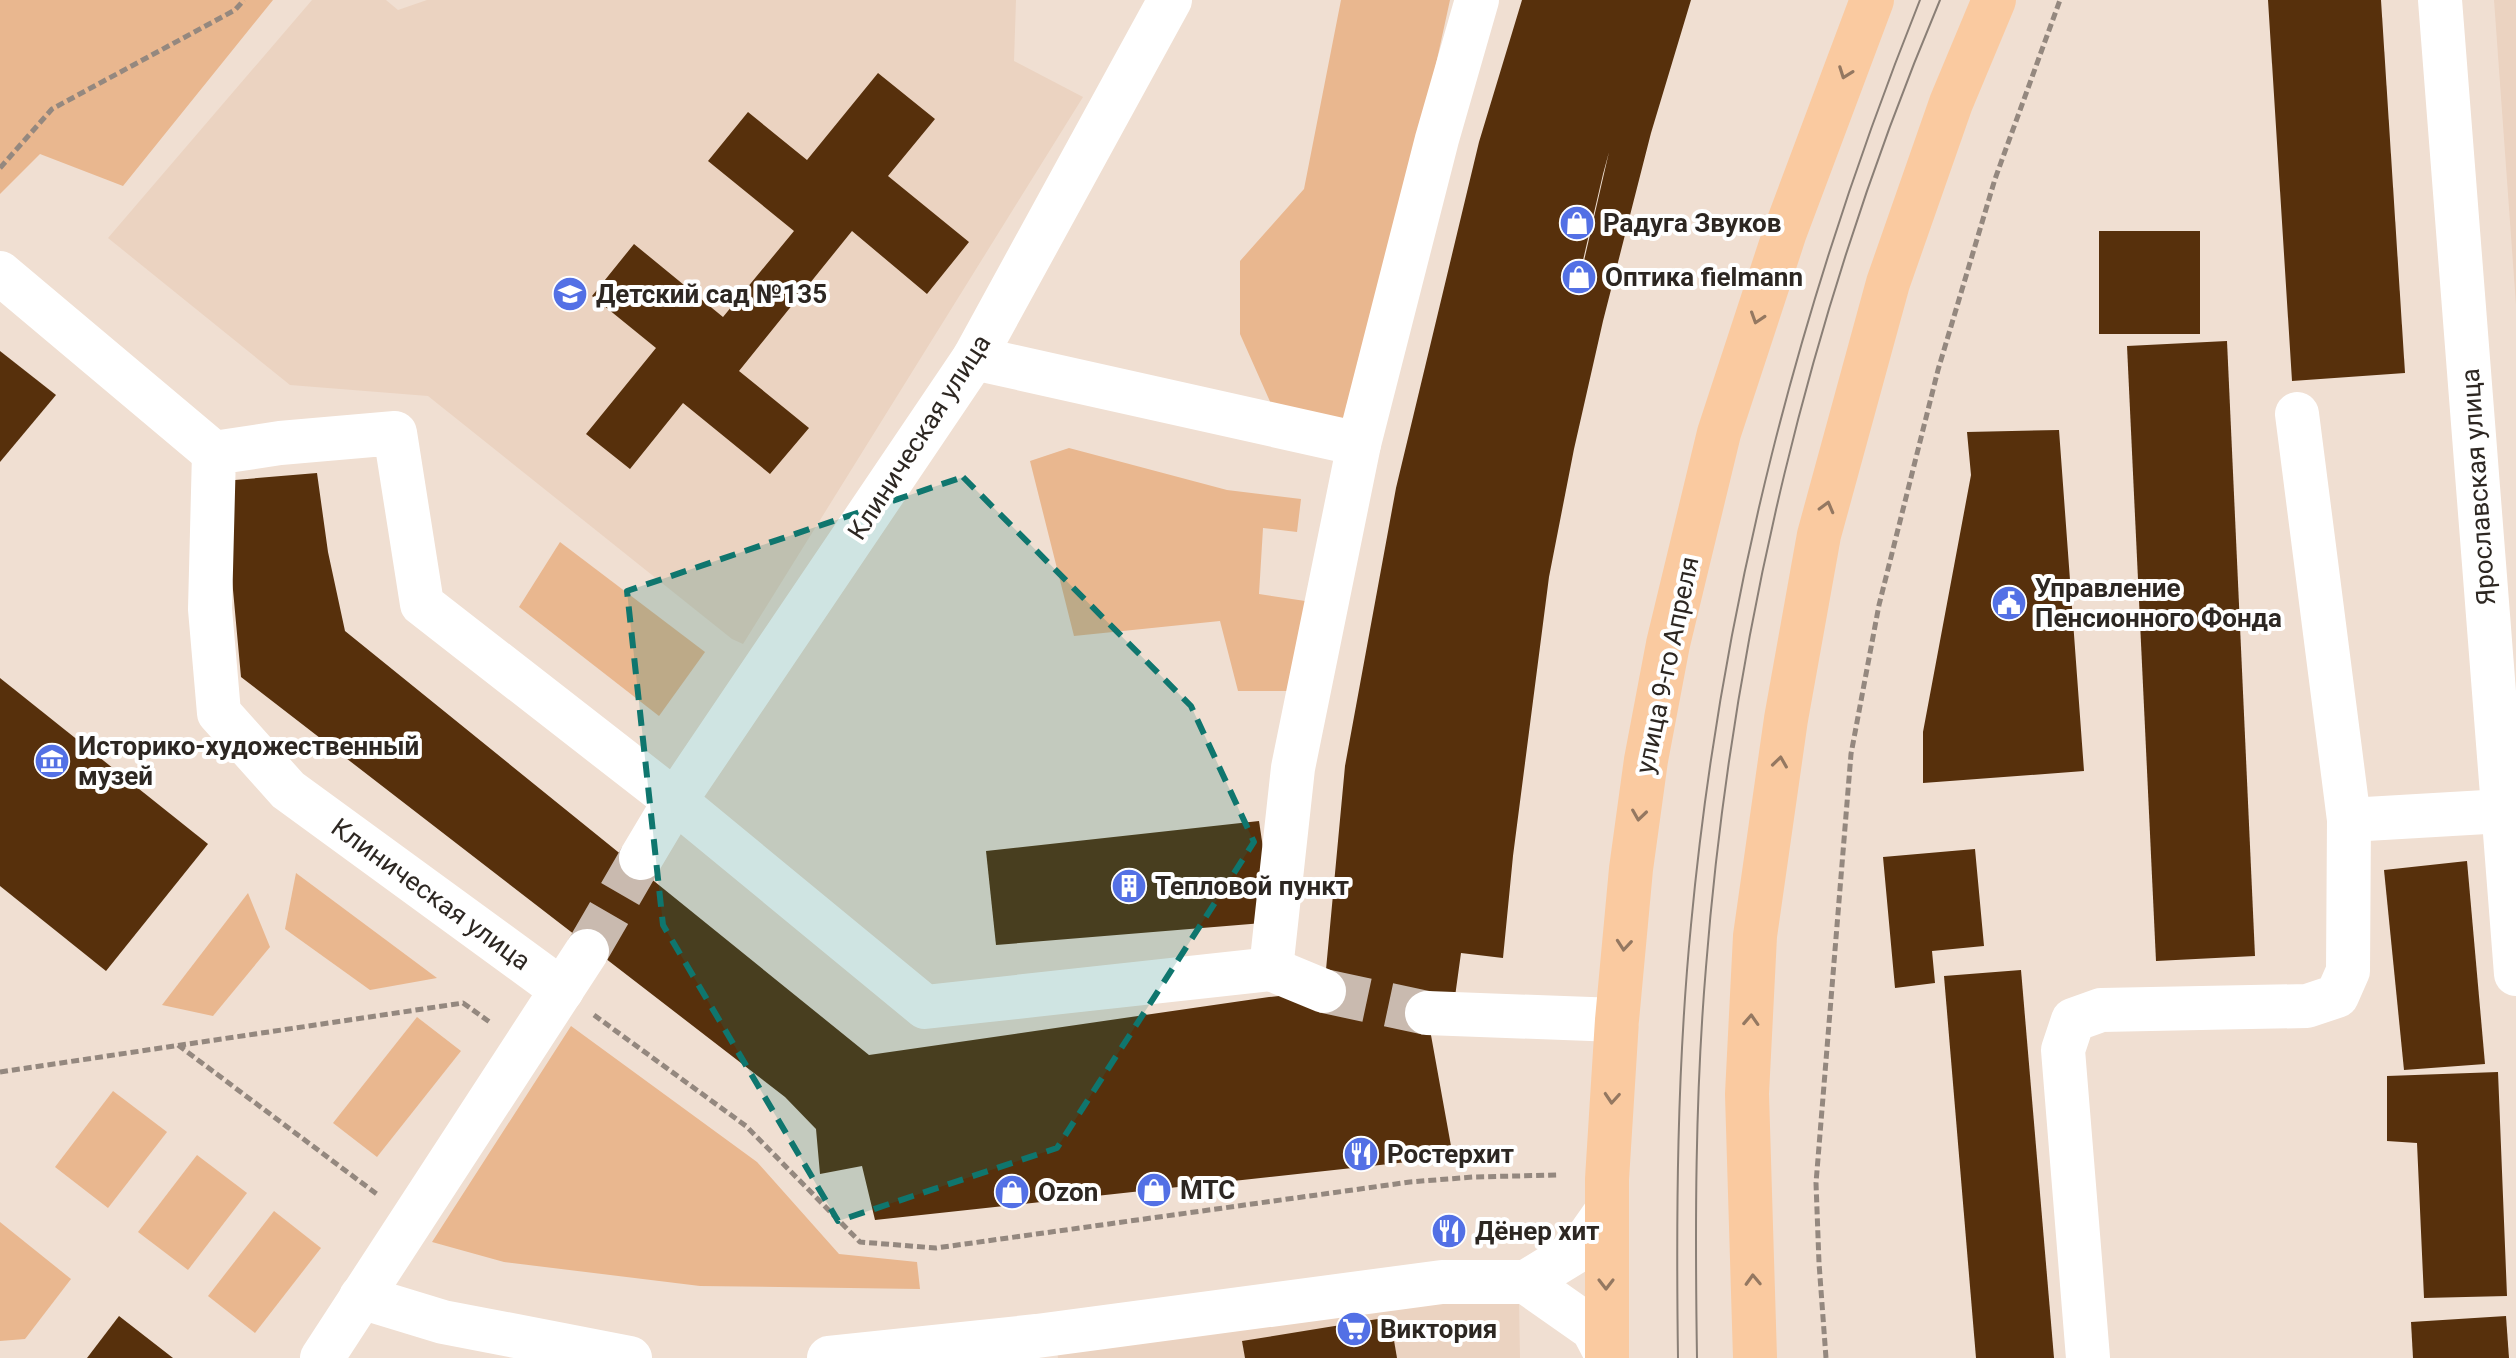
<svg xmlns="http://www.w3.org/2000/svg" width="2516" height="1358" font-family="Roboto,sans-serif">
<rect width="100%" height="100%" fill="#f0dfd2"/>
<!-- built -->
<g fill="#ebd3c1">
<path d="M 312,0 L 386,0 L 398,10 L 427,0 L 1016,0 L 1014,61 L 1083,97 L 743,644 L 732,639 L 428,396 L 290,385 L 108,238 Z"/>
<path d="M 2494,0 L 2516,0 L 2516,305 Z"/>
<path d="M 1519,1299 L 1520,1358 L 1058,1358 L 1057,1350 L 1425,1302 Z"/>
</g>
<!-- green -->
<g fill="#e9b78f">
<path d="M 0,0 L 273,0 L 123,186 L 40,154 L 0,194 Z"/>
<path d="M 1341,0 L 1450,0 L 1419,142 L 1345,423 L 1272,406 L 1240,334 L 1240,261 L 1304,189 Z"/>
<path d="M 1069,448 L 1227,490 L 1301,499 L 1297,532 L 1263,528 L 1259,594 L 1312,602 L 1295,691 L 1238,691 L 1220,621 L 1074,636 L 1030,461 Z"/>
<path d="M 560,542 L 705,652 L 659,716 L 519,607 Z"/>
<path d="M 296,873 L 437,978 L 370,990 L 285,929 Z"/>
<path d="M 248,893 L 270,947 L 213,1016 L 162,1005 Z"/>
<path d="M 417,1017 L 461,1051 L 377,1157 L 333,1123 Z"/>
<path d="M 571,1026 L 757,1162 L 839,1254 L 917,1262 L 920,1289 L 700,1286 L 504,1262 L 432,1242 Z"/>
<path d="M 113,1091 L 167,1132 L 108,1208 L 55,1167 Z"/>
<path d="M 197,1155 L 247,1193 L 188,1270 L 138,1232 Z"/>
<path d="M 274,1211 L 321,1248 L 255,1333 L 208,1296 Z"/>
<path d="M 0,1222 L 71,1279 L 25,1339 L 0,1341 Z"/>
</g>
<!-- building -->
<g fill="#57300c" fill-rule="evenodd">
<path d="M 1522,0 L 1691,0 L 1651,133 L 1603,321 L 1574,449 L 1549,577 L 1513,856 L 1503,958 L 1461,953 L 1454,1004 L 1427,1013 L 1453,1157 L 875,1220 L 862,1166 L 820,1174 L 816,1129 L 785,1097 L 241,677 L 223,481 L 317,473 L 328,552 L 345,631 L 869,1055 L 1269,997 L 1324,991 L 1345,766 L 1396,488 L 1479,142 ZM 1609,152 L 1578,287 L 1577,286 L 1603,174 Z"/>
<path d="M 2268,0 L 2381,0 L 2405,373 L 2292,381 Z"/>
<path d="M 878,73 L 935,119 L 888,176 L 969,242 L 927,294 L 852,231 L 739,371 L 809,428 L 770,474 L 683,403 L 630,469 L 586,434 L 656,348 L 592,296 L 634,244 L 723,317 L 794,231 L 708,161 L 748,112 L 807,160 Z"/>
<rect x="2099" y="231" width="101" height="103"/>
<path d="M 2227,341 L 2255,956 L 2156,961 L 2127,346 Z"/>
<path d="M 0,351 L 56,395 L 0,462 Z"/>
<path d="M 2059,430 L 2084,771 L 1923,783 L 1923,732 L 1971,475 L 1967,432 Z"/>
<path d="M 0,678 L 208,844 L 106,971 L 0,886 Z"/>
<path d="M 1259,821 L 1274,922 L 996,945 L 986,851 Z"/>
<path d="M 1975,849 L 1984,946 L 1932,951 L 1935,983 L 1895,988 L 1883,857 Z"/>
<path d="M 2467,861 L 2485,1064 L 2404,1070 L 2384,870 Z"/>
<path d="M 2021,970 L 2054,1358 L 1976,1358 L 1944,976 Z"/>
<path d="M 2498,1072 L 2507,1296 L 2424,1298 L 2417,1143 L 2387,1141 L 2387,1076 Z"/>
<path d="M 119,1316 L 173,1358 L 87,1358 Z"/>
<path d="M 2506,1316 L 2509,1358 L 2413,1358 L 2411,1322 Z"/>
<path d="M 1390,1317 L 1397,1358 L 1245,1358 L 1242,1341 Z"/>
</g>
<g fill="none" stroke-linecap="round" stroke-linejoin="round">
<!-- minor-tunnel -->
<g stroke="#c9baaf" stroke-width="44" stroke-dasharray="44 22" stroke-linecap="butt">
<path d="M 587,951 L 641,858"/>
<path d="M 1324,991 L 1427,1013"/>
</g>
<!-- path -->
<g stroke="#94887f" stroke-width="5" stroke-dasharray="8 4" stroke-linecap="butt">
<path d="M 0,168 L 52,109 L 235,10 L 244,0"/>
<path d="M 594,1015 L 746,1126 L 860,1242 L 936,1248 L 1410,1182 L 1473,1177 L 1558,1175"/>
<path d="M 178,1045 L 378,1195"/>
<path d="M 0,1072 L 463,1003 L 491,1023"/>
<path d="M 1826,1358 L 1819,1263 L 1816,1183 L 1851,754 L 1879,605 L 1938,370 L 1995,179 L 2060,0"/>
</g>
<!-- minor -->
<g stroke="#fff" stroke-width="44">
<path d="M 2440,0 L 2516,974"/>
<path d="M 0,273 L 214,453"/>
<path d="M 974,358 L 1359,444"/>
<path d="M 2297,414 L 2349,820 L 2503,811"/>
<path d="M 641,858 L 675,801 L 974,358 L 1170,0"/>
<path d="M 1271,969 L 1324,991"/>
<path d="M 562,990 L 288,790 L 219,713 L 210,609 L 214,453 L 280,443 L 395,433 L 422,604 L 675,801 L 925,1007 L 1271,969 L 1293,768 L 1359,444 L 1437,139 L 1477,0"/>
<path d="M 1427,1013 L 1617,1020"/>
<path d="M 1526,1282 L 1580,1249 L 1606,1212"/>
<path d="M 361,1297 L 443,1322 L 630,1358"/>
<path d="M 322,1358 L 587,951"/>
<path d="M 829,1358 L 1037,1336 L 1442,1282 L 1526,1282 L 1593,1329 L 1607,1356"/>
<path d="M 2088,1358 L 2063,1050 L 2073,1020 L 2101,1010 L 2307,1006 L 2337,996 L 2348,971 L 2349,820"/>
</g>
<!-- major -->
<g stroke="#facaa0" stroke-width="44">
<path d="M 1607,1358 L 1607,1179 L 1617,1020 L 1631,869 L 1646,760 L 1668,644 L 1719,433 L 1785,232 L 1872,0"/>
<path d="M 1755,1358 L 1747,1094 L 1755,936 L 1786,719 L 1819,535 L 1888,283 L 1951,103 L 1994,0"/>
</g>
<!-- tram -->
<g stroke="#8a7f76" stroke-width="2">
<path d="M 1678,1358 C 1676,1214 1677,1069 1691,925 C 1721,604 1800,300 1920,0"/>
<path d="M 1697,1358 C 1695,1228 1695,1097 1706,967 C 1732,636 1811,306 1940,0"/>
</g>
</g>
<!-- one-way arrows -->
<defs><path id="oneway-chevron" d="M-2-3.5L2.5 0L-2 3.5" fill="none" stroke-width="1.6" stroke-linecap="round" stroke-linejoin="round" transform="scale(2)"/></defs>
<g stroke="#947861">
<use href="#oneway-chevron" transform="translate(1845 73) rotate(110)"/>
<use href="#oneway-chevron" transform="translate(1757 318) rotate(108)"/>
<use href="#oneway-chevron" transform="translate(1827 507) rotate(-75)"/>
<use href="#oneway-chevron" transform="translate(1780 762) rotate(-82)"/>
<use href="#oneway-chevron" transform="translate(1639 815) rotate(98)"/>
<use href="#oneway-chevron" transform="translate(1624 945) rotate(95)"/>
<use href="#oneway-chevron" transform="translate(1751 1020) rotate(-87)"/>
<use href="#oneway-chevron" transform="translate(1612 1098) rotate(94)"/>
<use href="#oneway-chevron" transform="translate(1753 1280) rotate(-92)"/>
<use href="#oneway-chevron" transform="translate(1606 1284) rotate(90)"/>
</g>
<!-- marked area -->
<path fill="#0f766e" fill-opacity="0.2" stroke="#0f766e" stroke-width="6" stroke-dasharray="16 10" stroke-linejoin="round" d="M 963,477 L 1191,706 L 1254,842 L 1057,1148 L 838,1221 L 663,925 L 627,591 Z"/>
<!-- icons -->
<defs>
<symbol id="shop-disc" viewBox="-11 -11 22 22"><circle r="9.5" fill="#5370e5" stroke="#fff"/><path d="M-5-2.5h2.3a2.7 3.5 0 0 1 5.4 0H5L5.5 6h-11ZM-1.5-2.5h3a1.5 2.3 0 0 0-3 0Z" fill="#fff"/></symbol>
<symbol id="school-disc" viewBox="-11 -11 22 22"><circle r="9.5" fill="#5370e5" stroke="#fff"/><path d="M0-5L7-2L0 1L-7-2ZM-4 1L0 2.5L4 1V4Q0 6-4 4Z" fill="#fff"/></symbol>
<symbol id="civic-disc" viewBox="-11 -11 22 22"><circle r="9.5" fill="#5370e5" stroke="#fff"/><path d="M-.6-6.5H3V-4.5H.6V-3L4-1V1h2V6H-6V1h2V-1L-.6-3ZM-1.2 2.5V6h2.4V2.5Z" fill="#fff"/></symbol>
<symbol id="museum-disc" viewBox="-11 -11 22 22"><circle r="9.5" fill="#5370e5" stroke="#fff"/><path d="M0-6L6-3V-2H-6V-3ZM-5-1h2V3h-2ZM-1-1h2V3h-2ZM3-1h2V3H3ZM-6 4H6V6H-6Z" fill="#fff"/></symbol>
<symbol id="building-disc" viewBox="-11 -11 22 22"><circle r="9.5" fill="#5370e5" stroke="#fff"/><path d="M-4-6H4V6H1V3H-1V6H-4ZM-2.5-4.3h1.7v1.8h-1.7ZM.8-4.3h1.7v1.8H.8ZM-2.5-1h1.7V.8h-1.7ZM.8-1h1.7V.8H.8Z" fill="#fff"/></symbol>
<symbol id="restaurant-disc" viewBox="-11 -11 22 22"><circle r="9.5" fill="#5370e5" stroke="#fff"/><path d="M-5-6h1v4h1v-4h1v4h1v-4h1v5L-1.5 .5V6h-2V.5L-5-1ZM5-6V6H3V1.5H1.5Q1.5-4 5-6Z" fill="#fff"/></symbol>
<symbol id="supermarket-disc" viewBox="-11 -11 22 22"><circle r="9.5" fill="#5370e5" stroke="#fff"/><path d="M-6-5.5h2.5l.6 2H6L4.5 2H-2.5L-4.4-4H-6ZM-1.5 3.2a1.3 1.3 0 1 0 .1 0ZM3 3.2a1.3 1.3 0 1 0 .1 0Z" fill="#fff"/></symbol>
</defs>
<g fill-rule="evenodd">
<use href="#shop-disc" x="1557" y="203" width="40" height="40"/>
<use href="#shop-disc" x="1559" y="257" width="40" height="40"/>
<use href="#school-disc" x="550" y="274" width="40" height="40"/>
<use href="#civic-disc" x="1989" y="583" width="40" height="40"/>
<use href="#museum-disc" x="32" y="741" width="40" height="40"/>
<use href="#building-disc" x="1109" y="866" width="40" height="40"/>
<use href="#restaurant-disc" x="1341" y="1134" width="40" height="40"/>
<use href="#shop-disc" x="1134" y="1170" width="40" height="40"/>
<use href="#shop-disc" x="992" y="1172" width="40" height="40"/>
<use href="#restaurant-disc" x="1429" y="1211" width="40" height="40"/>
<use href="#supermarket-disc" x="1334" y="1309" width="40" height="40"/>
</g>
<g text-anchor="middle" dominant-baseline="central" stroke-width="8" stroke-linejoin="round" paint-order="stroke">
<!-- poi labels -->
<g font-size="26" font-weight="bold" fill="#2d2722" stroke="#fff" text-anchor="start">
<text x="1603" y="223">Радуга Звуков</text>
<text x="1605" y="277">Оптика fielmann</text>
<text x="596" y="294">Детский сад №135</text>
<text x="2035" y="588">Управление<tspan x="2035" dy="30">Пенсионного Фонда</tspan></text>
<text x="78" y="746">Историко-художественный<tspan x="78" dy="30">музей</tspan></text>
<text x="1155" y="886">Тепловой пункт</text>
<text x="1387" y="1154">Ростерхит</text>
<text x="1180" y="1190">МТС</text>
<text x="1038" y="1192">Ozon</text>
<text x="1475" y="1231">Дёнер хит</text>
<text x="1380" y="1329">Виктория</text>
</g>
<!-- street labels -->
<g font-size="26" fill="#2d2722" stroke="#fff">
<text transform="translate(919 437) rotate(-57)">Клиническая улица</text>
<text transform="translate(2478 487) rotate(-94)">Ярославская улица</text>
<text transform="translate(1667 665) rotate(-78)">улица 9-го Апреля</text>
<text transform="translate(431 894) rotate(36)">Клиническая улица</text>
</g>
</g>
</svg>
